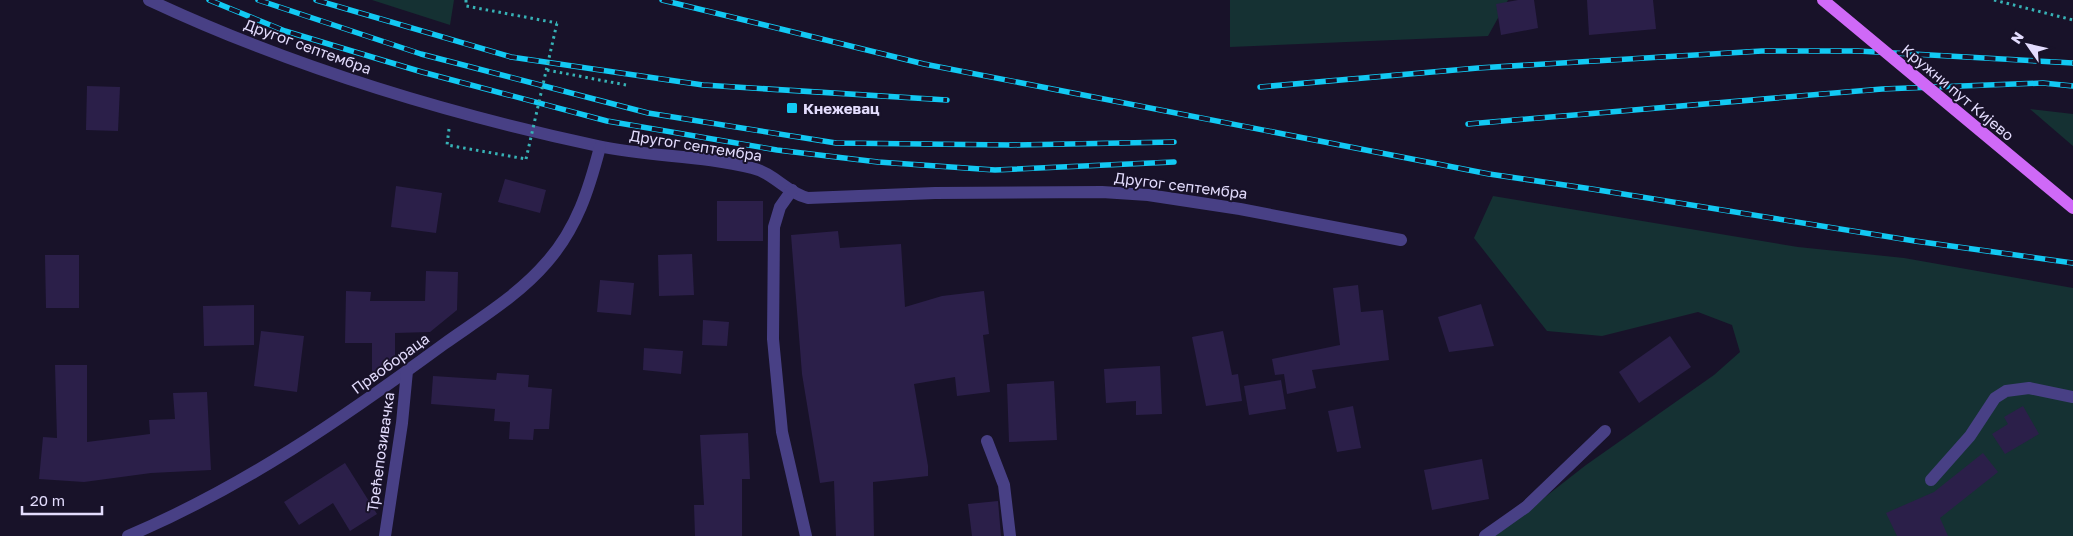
<svg xmlns="http://www.w3.org/2000/svg" width="2073" height="536" font-family="'Golos Text',sans-serif">
<rect width="100%" height="100%" fill="#181229"/>
<!-- green -->
<g fill="#153133">
<path d="M 372,0 L 454,0 L 450,25 Z"/>
<path d="M 1230,0 L 1508,0 L 1488,36 L 1230,47 Z"/>
<path d="M 2030,109 L 2073,114 L 2073,146 Z"/>
<path d="M 1493,196 L 1798,247 L 1904,258 L 2073,288 L 2073,536 L 1495,536 L 1586,465 L 1714,375 L 1740,352 L 1732,325 L 1698,312 L 1602,336 L 1547,331 L 1474,238 Z"/>
</g>
<!-- building -->
<g fill="#2b1f49">
<path d="M 1518,0 L 1534,0 L 1538,28 L 1501,35 L 1496,4 Z"/>
<path d="M 1587,0 L 1653,0 L 1656,29 L 1589,35 Z"/>
<path d="M 87,86 L 120,87 L 118,131 L 86,130 Z"/>
<path d="M 505,179 L 546,190 L 540,213 L 498,202 Z"/>
<path d="M 396,186 L 442,193 L 436,233 L 391,227 Z"/>
<rect x="717" y="201" width="46" height="40"/>
<path d="M 838,231 L 840,248 L 901,244 L 905,307 L 942,296 L 984,291 L 989,334 L 983,335 L 990,392 L 957,396 L 955,377 L 914,384 L 928,466 L 928,476 L 873,482 L 874,536 L 836,536 L 834,481 L 820,483 L 802,374 L 791,235 Z"/>
<path d="M 692,254 L 694,295 L 659,296 L 658,255 Z"/>
<path d="M 45,255 L 79,255 L 79,308 L 46,308 Z"/>
<path d="M 426,271 L 458,272 L 457,310 L 430,332 L 395,333 L 395,361 L 372,380 L 372,343 L 345,343 L 346,291 L 371,292 L 370,301 L 425,301 Z"/>
<path d="M 600,280 L 634,283 L 631,315 L 597,312 Z"/>
<path d="M 1358,285 L 1361,312 L 1383,310 L 1389,360 L 1312,370 L 1316,388 L 1287,394 L 1284,374 L 1275,375 L 1272,359 L 1340,345 L 1333,288 Z"/>
<path d="M 1481,304 L 1494,346 L 1449,352 L 1438,317 Z"/>
<path d="M 254,305 L 254,345 L 204,346 L 203,306 Z"/>
<path d="M 703,320 L 729,322 L 727,346 L 702,345 Z"/>
<path d="M 261,331 L 304,336 L 297,392 L 254,386 Z"/>
<path d="M 1223,331 L 1232,375 L 1238,374 L 1242,401 L 1206,406 L 1192,337 Z"/>
<path d="M 1670,336 L 1691,367 L 1639,403 L 1619,372 Z"/>
<path d="M 644,348 L 683,351 L 681,374 L 643,370 Z"/>
<path d="M 55,365 L 87,365 L 87,442 L 150,434 L 149,420 L 175,419 L 173,393 L 207,392 L 211,470 L 151,473 L 84,482 L 39,479 L 43,437 L 57,438 Z"/>
<path d="M 1160,366 L 1162,414 L 1136,415 L 1136,401 L 1106,403 L 1104,369 Z"/>
<path d="M 497,373 L 529,375 L 528,387 L 552,389 L 549,429 L 534,429 L 533,440 L 509,439 L 510,422 L 494,421 L 495,409 L 431,404 L 433,376 L 496,380 Z"/>
<path d="M 1281,380 L 1286,409 L 1249,415 L 1244,386 Z"/>
<path d="M 1054,381 L 1057,440 L 1009,442 L 1007,384 Z"/>
<path d="M 1353,406 L 1361,448 L 1337,452 L 1328,411 Z"/>
<path d="M 2023,406 L 2039,434 L 2005,454 L 1992,434 L 2008,424 L 2004,417 Z"/>
<path d="M 748,433 L 750,479 L 742,479 L 742,536 L 695,536 L 694,505 L 704,505 L 700,435 Z"/>
<path d="M 1983,453 L 1998,472 L 1940,518 L 1948,536 L 1897,536 L 1886,513 L 1934,492 Z"/>
<path d="M 1482,459 L 1489,499 L 1432,510 L 1424,470 Z"/>
<path d="M 345,463 L 377,514 L 350,531 L 333,503 L 299,525 L 284,502 Z"/>
<path d="M 998,501 L 1001,536 L 972,536 L 968,504 Z"/>
</g>
<g fill="none" stroke-linecap="round" stroke-linejoin="round">
<!-- path -->
<g stroke="#37b2b6" stroke-width="3" stroke-dasharray="2.5 4" stroke-linecap="butt">
<path d="M 466,0 L 466,6 L 557,23"/>
<path d="M 1994,0 L 2073,20"/>
<path d="M 547,70 L 626,85"/>
<path d="M 449,129 L 447,145 L 526,159"/>
</g>
<!-- minor -->
<g stroke="#484085" stroke-width="12">
<path d="M 149,0 C 292,67 444,113 598,146 C 649,157 702,155 752,168 C 774,173 787,193 808,198 L 935,193 L 1102,192 L 1148,195 L 1240,209 L 1401,240"/>
<path d="M 792,190 L 780,207 L 774,227 L 773,339 L 782,432 L 806,536"/>
<path d="M 987,441 L 1004,485 L 1010,536"/>
<path d="M 1931,480 L 1970,436 L 1995,398 L 2006,391 L 2029,388 L 2073,397"/>
<path d="M 128,536 C 244,487 343,418 444,344 C 479,319 519,295 547,262 C 577,228 589,189 600,147"/>
<path d="M 385,536 L 402,423 L 407,371"/>
<path d="M 1485,536 L 1526,507 L 1605,431"/>
</g>
<defs>
<g id="rail">
<path d="M 209,0 L 285,31 L 422,72 L 607,121 L 777,150 L 878,162 L 995,170 L 1174,162"/>
<path d="M 258,0 L 421,54 L 648,113 L 836,143 L 1010,145 L 1174,142"/>
<path d="M 316,0 L 511,57 L 703,85 L 947,100"/>
<path d="M 662,0 L 924,64 L 1489,174 L 1592,189 L 1915,241 L 2073,263"/>
<path d="M 1260,87 L 1478,68 L 1762,51 L 1858,51 L 2073,63"/>
<path d="M 1468,124 L 1882,89 L 2043,83 L 2073,86"/>
</g>
</defs>
<!-- rail casing -->
<use href="#rail" stroke="#12c9f3" stroke-width="5.5"/>
<!-- rail -->
<use href="#rail" stroke="#181229" stroke-width="4" stroke-dasharray="11" stroke-linecap="butt"/>
<!-- path-bridge -->
<path stroke="#37b2b6" stroke-width="3" stroke-dasharray="2.5 4" stroke-linecap="butt" d="M 526,159 L 557,23"/>
<!-- major-bridge -->
<path stroke="#cf69f7" stroke-width="12" d="M 1823,0 L 2073,208"/>
</g>
<!-- markers -->
<rect fill="#12c9f3" stroke="#181229" stroke-width="2" x="786" y="102" width="12" height="12" rx="2.5"/>
<g text-anchor="middle" dominant-baseline="central" stroke-width="4" stroke-linejoin="round" paint-order="stroke">
<!-- street labels -->
<g font-size="15" fill="#e3dcfd" stroke="#181229">
<text transform="translate(308 46) rotate(20)">Другог септембра</text>
<text transform="translate(1958 92) rotate(40)">Кружни пут Кијево</text>
<text transform="translate(696 145) rotate(9)">Другог септембра</text>
<text transform="translate(1181 185) rotate(7)">Другог септембра</text>
<text transform="translate(390 363) rotate(-36)">Првобораца</text>
<text transform="translate(380 452) rotate(-82)">Трећепозивачка</text>
</g>
<!-- poi labels -->
<g font-size="15" font-weight="bold" fill="#e3dcfd" stroke="#181229" text-anchor="start">
<text x="803" y="108">Кнежевац</text>
</g>
</g>
<!-- north arrow -->
<g transform="translate(2028 45) rotate(304)" stroke="#181229" stroke-width="4" paint-order="stroke">
<path d="M0-4L9 19L0 12L-9 19Z" fill="#e3dcfd"/>
<text y="-8" font-size="14" font-weight="bold" text-anchor="middle" fill="#e3dcfd">N</text>
</g>
<!-- scale -->
<path d="M22 506v8h80v-8" fill="none" stroke="#e3dcfd" stroke-width="2.5"/>
<text x="30" y="506" font-size="15" fill="#e3dcfd" stroke="#181229" stroke-width="4" paint-order="stroke">20 m</text>
</svg>
